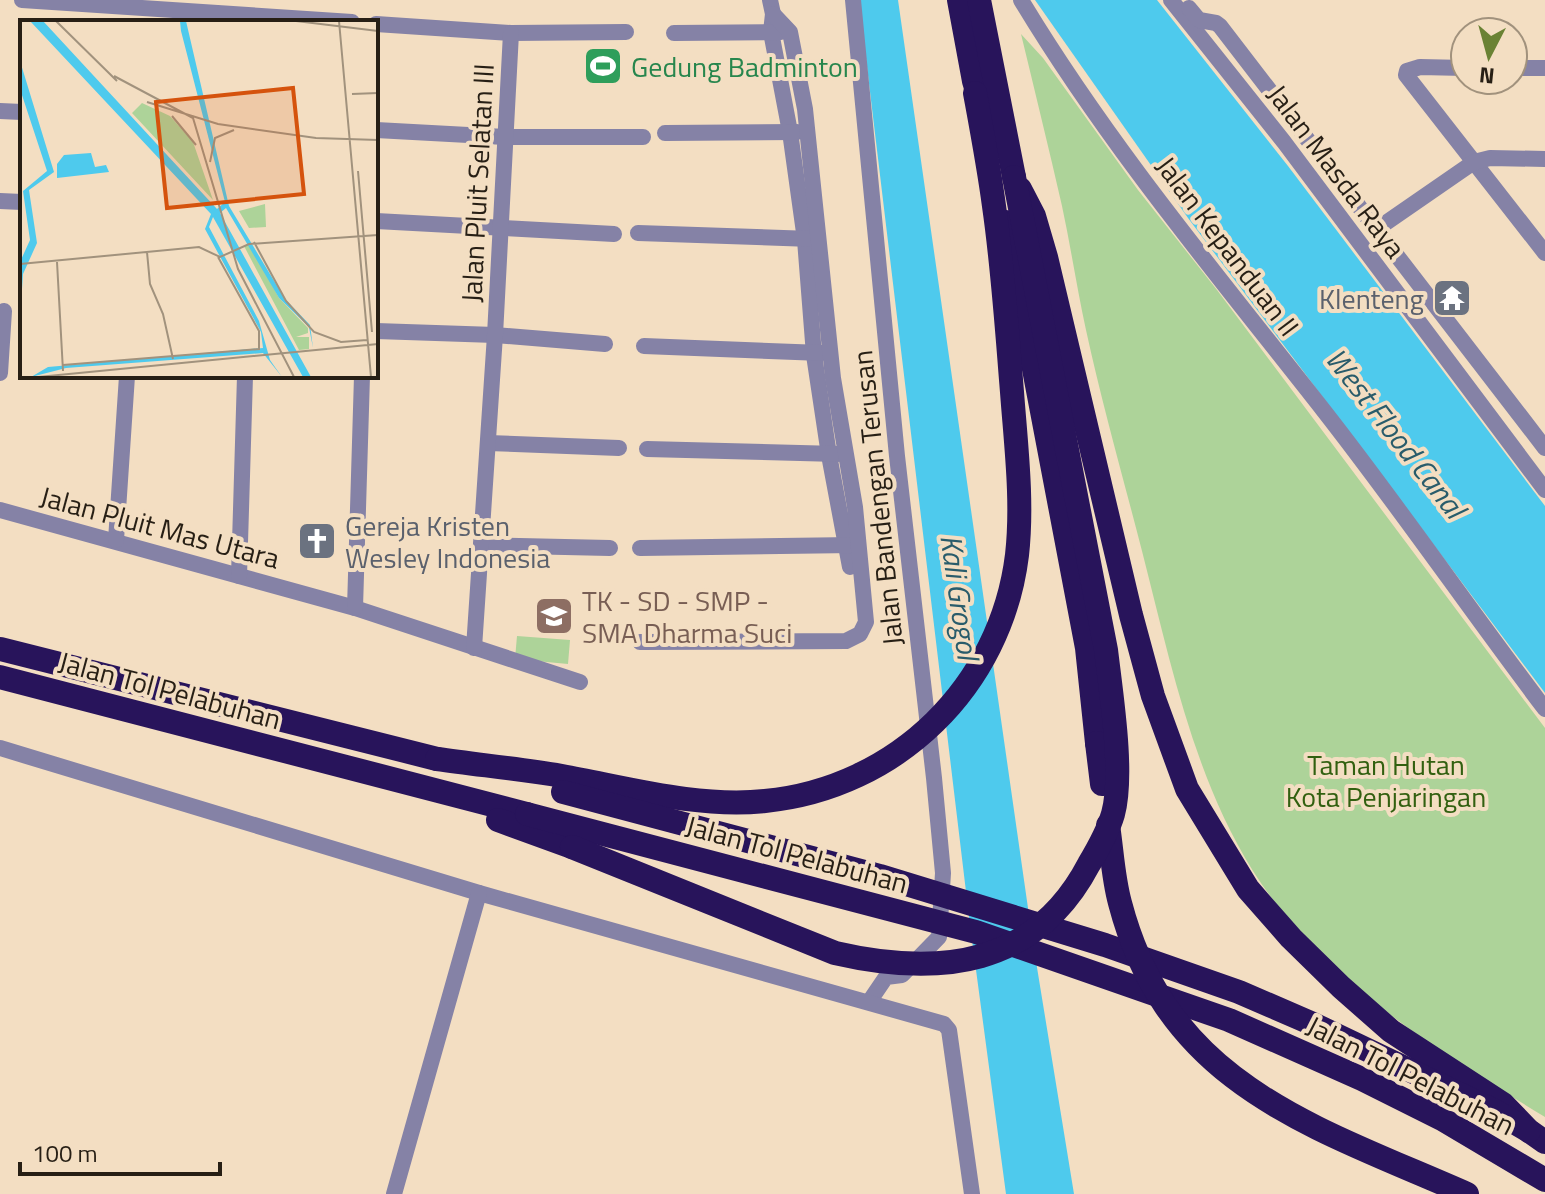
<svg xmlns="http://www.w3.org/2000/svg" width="1545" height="1194" font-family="'Titillium Web',sans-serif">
<rect width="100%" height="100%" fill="#f3dec2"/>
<!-- green -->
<g fill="#add399">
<path d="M 1021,34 L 1043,58 L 1138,190 L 1217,290 L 1545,728 L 1545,1117 C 1437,1051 1322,980 1253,871 C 1193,775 1170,660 1142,551 C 1123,477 1102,404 1086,330 C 1077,289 1071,248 1062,206 C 1049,149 1035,92 1021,34 Z"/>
<path d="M 517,636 L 570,640 L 568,664 L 515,659 Z"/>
</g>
<!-- water -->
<g fill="#4ecaed">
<path d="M 859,0 L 898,0 L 1033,943 L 1074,1194 L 1006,1194 L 970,925 Z"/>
<path d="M 1035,0 L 1157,0 L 1288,166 L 1545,506 L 1545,693 L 1188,218 Z"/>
</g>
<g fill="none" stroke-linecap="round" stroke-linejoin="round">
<!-- minor -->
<g stroke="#8582a6" stroke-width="16">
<path d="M 22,0 L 352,22"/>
<path d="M 770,0 L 773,14 L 771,32 L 790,132 L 805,240 L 814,355 L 829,455 L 850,567"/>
<path d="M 853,0 L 897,456 L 934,778 L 943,873 L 939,937 L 902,975 L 886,977 L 869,1002"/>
<path d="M 1021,0 C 1109,146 1219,277 1324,411 C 1400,508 1470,610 1545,709"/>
<path d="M 1171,0 L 1284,142 L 1545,490"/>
<path d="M 1189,8 L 1199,20 L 1216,23 L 1220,26 L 1545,448"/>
<path d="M 376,24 L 511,33 L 626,32"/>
<path d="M 674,33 L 781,32"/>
<path d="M 1465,68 L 1420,67 L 1407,71 L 1406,75 L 1545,253"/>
<path d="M 1513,68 L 1545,68"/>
<path d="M 0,111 L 22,112"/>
<path d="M 376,130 L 505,137 L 643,137"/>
<path d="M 665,133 L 797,132"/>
<path d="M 0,201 L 22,202"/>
<path d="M 376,221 L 614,234"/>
<path d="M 1377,229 L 1474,162 L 1490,158 L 1545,159"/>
<path d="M 638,233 L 812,239"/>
<path d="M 376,331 L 495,335 L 605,344"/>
<path d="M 644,346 L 822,353"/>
<path d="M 0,373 L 4,311"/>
<path d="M 488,443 L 619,448"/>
<path d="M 647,449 L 838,454"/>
<path d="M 0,510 L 355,608 L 580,682"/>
<path d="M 116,540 L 127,376"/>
<path d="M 481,545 L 610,548"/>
<path d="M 640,548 L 854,545"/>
<path d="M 239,576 L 245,376"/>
<path d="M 355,608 L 362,376"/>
<path d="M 640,642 L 846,641 L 860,634 L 866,622 L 855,507 L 833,378 L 805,109 L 790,32 L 773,14"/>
<path d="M 474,648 L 495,335 L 511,33"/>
<path d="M 0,748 L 479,893 L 944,1024 L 949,1030 L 972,1194"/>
<path d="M 394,1194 L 479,893"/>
</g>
<!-- motorway -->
<g stroke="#28145b" stroke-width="24">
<path d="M 959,0 L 974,81 L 983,111"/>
<path d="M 979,0 L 1014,177"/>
<path d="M 1020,189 L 1034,216 L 1046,257 L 1131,615 L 1153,696 L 1187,789 L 1248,889 L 1291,938 L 1341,987 L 1391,1031 L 1503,1104 L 1529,1131 L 1545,1142"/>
<path d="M 1006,222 L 1087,648 L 1097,743"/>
<path d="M 0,649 L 437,759"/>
<path d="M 0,677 L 527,814"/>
<path d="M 498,820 L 572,847"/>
</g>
<!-- motorway-bridge -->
<g stroke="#28145b" stroke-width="24">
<path d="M 1097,743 L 1102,784"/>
<path d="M 437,759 C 479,765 521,769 562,776 C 628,788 698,808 765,801 C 897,788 1001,686 1017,555 C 1023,502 1016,446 1012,392 C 1007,331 1003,268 994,206 C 989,168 982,131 975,93"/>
<path d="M 563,792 L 880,876 L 1105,945 L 1239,992 L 1313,1024 L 1495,1111 L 1529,1131"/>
<path d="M 527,814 L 976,932 L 1229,1020 L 1362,1079 L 1442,1119 L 1545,1180"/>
<path d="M 1108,825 C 1112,851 1113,878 1120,903 C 1168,1086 1313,1126 1467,1194"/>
<path d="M 572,847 L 835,953 C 939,977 1035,967 1089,864 C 1098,849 1108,831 1113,814 C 1124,774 1111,693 1106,650 L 1014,177"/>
</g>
</g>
<!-- icons -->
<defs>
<symbol id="stadium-square" viewBox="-11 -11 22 22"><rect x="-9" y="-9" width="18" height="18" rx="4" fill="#2e9e5b" stroke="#f3dec2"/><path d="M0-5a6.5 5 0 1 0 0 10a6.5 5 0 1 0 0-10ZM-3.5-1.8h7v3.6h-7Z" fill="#fff"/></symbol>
<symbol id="temple-square" viewBox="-11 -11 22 22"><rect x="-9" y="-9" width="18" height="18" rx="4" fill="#6b7280" stroke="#f3dec2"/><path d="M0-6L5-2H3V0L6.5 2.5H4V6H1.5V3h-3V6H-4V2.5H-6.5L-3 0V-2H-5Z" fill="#fff"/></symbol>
<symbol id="church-square" viewBox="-11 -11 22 22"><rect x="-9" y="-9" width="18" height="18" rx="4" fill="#6b7280" stroke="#f3dec2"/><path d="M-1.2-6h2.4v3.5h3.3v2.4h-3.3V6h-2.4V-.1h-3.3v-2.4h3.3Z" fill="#fff"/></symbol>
<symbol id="school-square" viewBox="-11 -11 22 22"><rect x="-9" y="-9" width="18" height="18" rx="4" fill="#8d6e63" stroke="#f3dec2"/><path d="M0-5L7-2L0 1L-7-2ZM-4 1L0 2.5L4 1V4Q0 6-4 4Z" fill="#fff"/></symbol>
</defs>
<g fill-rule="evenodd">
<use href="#stadium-square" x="581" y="44" width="44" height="44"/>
<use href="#temple-square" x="1430" y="276" width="44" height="44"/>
<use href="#church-square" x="295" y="519" width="44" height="44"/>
<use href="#school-square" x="532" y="594" width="44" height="44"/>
</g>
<g text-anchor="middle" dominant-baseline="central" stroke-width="8" stroke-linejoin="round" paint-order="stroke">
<!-- leisure labels -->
<g font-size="28" fill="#27864d" stroke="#f3dec2" text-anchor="start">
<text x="631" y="66">Gedung Badminton</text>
</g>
<!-- street labels -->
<g font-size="28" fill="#271f15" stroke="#f3dec2">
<text transform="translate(1337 171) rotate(53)">Jalan Masda Raya</text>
<text transform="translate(477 183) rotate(-87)">Jalan Pluit Selatan III</text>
<text transform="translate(1228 246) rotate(53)">Jalan Kepanduan II</text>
<text transform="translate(877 498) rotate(-96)">Jalan Bandengan Terusan</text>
<text transform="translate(160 527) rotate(15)">Jalan Pluit Mas Utara</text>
<text transform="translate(170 690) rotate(15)">Jalan Tol Pelabuhan</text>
<text transform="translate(797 854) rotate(15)">Jalan Tol Pelabuhan</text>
<text transform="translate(1411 1075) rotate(27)">Jalan Tol Pelabuhan</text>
</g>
<!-- worship labels -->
<g font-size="28" fill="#5b616d" stroke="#f3dec2" text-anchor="end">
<text x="1424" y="298">Klenteng</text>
<text x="345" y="525" text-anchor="start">Gereja Kristen<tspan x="345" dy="32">Wesley Indonesia</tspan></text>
</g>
<!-- education labels -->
<g font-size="28" fill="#785e54" stroke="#f3dec2" text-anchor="start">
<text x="582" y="600">TK - SD - SMP -<tspan x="582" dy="32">SMA Dharma Suci</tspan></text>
</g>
<!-- park labels -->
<g font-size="28" fill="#326010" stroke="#f3dec2">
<text x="1386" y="764">Taman Hutan<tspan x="1386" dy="32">Kota Penjaringan</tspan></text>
</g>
<!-- water labels -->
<g font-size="30" font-style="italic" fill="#295c6b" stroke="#f3dec2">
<text transform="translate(1396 433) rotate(52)">West Flood Canal</text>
<text transform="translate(960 597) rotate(82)">Kali Grogol</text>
</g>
</g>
<!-- overview -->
<g transform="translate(20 20)">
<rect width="358" height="358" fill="#f3dec2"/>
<path d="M 122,83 L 150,96 L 173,122 L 193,180 L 112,93 ZM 245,184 L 246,207 L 229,208 L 219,191 ZM 230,224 L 259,278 L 288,308 L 288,313 L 276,317 L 289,317 L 289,329 L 279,330 L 224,226 Z" fill="#add399"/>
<path d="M 10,1 L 23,1 L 197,189 L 205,182 L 161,11 L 160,1 L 166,1 L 209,186 L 265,279 L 290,305 L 293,328 L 289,307 L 259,278 L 206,188 L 200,193 L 291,357 L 283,357 L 193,197 L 189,207 L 239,301 L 250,340 L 262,357 L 243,333 L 46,348 L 11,357 L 28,347 L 243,328 L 241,312 L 185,209 L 191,194 ZM 0,41 L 34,152 L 9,170 L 17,223 L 3,254 L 0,299 L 0,242 L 10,220 L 3,171 L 27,151 L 0,69 ZM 71,133 L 75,147 L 86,145 L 89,152 L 37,158 L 37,144 L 44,135 Z" fill="#4ecaed"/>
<path fill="none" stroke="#a1927d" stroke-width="2" d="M 36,1 L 97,61M 276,1 L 358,11M 319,1 L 351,357M 94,56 L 173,98 L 218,249 L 274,357M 332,74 L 358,73M 127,82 L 198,104 L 296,118 L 358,120M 152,96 L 176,125M 190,142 L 195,118 L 214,110M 338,151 L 352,312M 234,222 L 266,281 L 294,312 L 321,322 L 347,320M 127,232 L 130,264 L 143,294 L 153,339M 37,242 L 43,351M 0,244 L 179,227 L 200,237 L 229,224 L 358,215M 43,345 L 239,329 L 239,311 L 198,237M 18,357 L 358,324"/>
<path fill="#d5530d" fill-opacity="0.15" stroke="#d5530d" stroke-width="4" d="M 273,68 L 284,174 L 147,188 L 136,82 Z"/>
<rect width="358" height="358" fill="none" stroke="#271f15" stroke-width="4"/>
</g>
<!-- north arrow -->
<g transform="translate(1489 56) rotate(186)"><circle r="38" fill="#f3dec2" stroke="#a1927d" stroke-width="2"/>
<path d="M0-6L14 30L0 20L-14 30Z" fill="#6a8234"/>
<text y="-12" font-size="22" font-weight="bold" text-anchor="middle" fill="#271f15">N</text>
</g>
<!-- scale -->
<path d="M20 1162v12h200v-12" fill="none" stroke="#271f15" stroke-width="4"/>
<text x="32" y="1162" font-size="24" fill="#271f15" stroke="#f3dec2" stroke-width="6" paint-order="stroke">100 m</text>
</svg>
